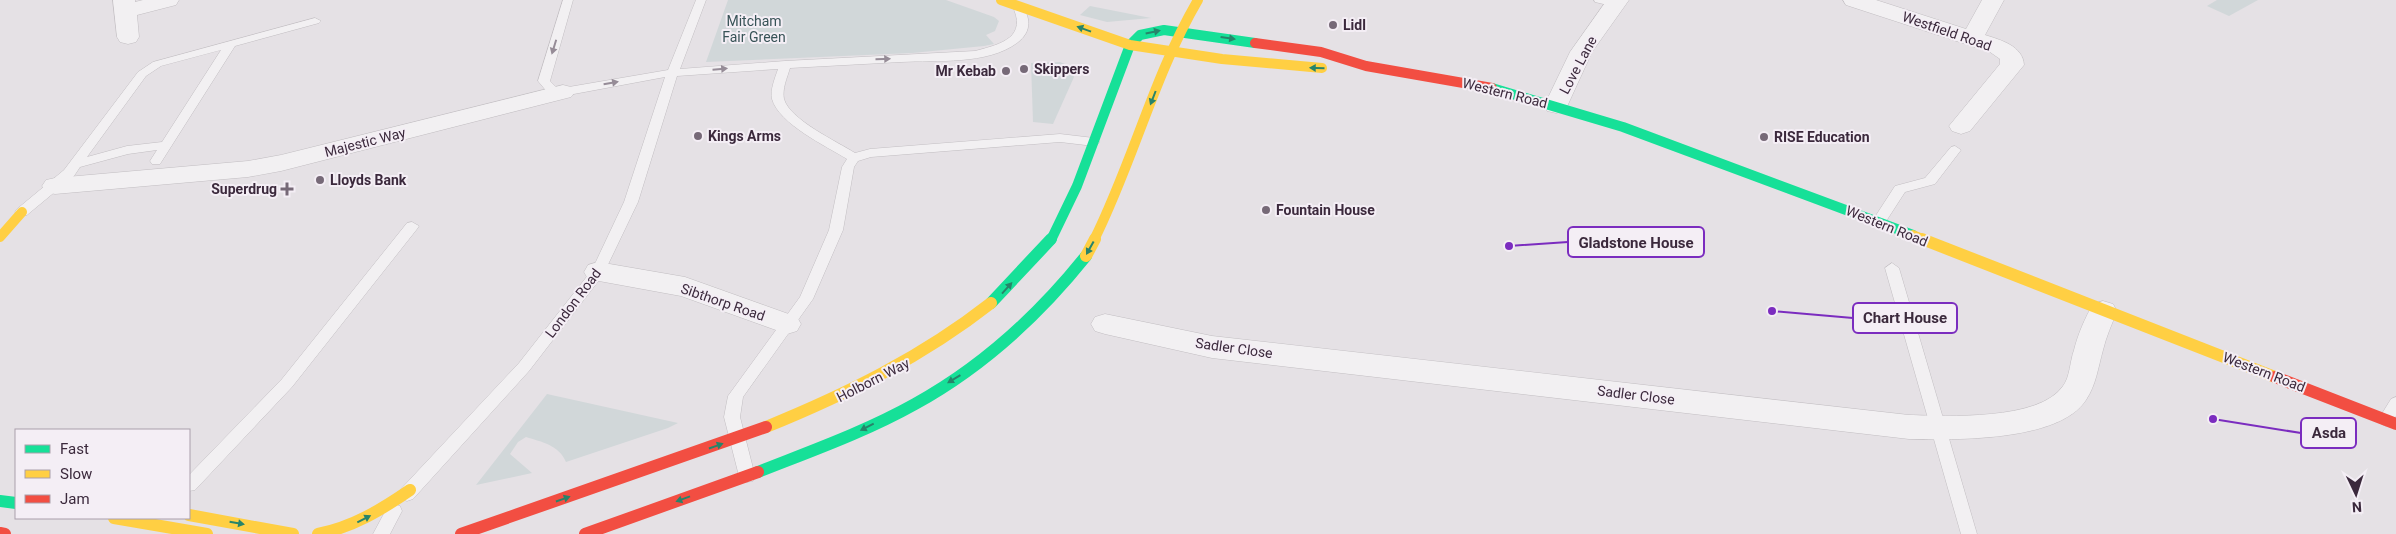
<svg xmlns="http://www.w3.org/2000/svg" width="2396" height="534" font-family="Roboto,sans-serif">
<rect width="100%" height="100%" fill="#e5e1e5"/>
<!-- green -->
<g fill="#d1d7d9">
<path d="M 728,0 L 946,0 L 994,17 L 999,21 L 995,31 L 986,35 L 994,44 L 984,46 L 912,53 L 706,62 Z"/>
<path d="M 2217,0 L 2258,0 L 2229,16 L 2207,6 Z"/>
<path d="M 1090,6 L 1151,18 L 1107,22 L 1080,15 Z"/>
<path d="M 1060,62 L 1070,66 L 1074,77 L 1053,124 L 1033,122 L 1031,63 Z"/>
<path d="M 547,394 L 678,423 L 668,428 L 566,462 C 559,445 542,442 526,437 L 518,442 L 510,454 L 532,473 L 476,485 Z"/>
</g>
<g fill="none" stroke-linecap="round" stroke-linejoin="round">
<defs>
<g id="lane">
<path d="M 563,0 L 573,0 L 550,81 L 556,87 L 563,88 L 668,70 L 696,0 L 706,0 L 680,69 L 785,61 L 975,51 C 1002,44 1028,37 1012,5 L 1017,2 L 1021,3 C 1030,17 1033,31 1017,43 C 987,65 937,60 901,62 C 864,64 827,66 790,68 C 787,78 782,89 784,99 C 790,120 838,142 855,153 L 870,149 L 1060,134 L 1094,138 L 1100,142 L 1094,146 L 1060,142 L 871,157 L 858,161 L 854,167 L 843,230 L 813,299 L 743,397 L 740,417 L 755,476 L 753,481 L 747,482 L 741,481 L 739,476 L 724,417 L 728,396 L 800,297 L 829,230 L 842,167 L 847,159 C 826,146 779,124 772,99 C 770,90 775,78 778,69 L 677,76 L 638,202 L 603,275 L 529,371 L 413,499 L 407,501 L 401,499 L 399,494 L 401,489 L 519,363 L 592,270 L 624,202 L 665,77 L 563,96 L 548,93 L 538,81 Z"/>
<path d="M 1594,0 L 1613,0 L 1621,4 L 1616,7 L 1595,2 Z"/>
<path d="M 315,18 L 321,21 L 319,23 L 235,46 L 160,164 L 152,164 L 150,161 L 157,150 L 128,154 L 80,167 L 74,176 L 27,215 L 17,215 L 15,212 L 17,209 L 64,170 L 138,72 L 153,62 ZM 221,50 L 162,142 L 127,146 L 87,157 L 146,76 L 161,66 Z"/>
<path d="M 1955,146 L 1961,150 L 1935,184 L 1905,192 L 1883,226 L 1873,226 L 1871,223 L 1895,186 L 1925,178 L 1951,147 Z"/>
<path d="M 412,222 L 419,226 L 417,229 L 292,387 L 195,490 L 189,491 L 189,475 L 282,379 L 407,223 Z"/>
<path d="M 1892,263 L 1899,268 L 1977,534 L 1961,534 L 1885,268 Z"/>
<path d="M 2396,397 L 2396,416 L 2391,424 L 2386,426 L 2381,424 L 2378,420 L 2391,399 Z"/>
<path d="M 394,504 L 400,506 L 402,511 L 390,534 L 373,534 L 388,506 Z"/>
</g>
<g id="street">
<path d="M 113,0 L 135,0 L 135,2 L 143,0 L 179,0 L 176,5 L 137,15 L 139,37 L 136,42 L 128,44 L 120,42 L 117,37 Z"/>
<path d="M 1607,0 L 1629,0 L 1592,52 L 1565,111 L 1556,113 L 1547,111 L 1544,106 L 1570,52 Z"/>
<path d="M 1843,0 L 1876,0 L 1966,29 L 1982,0 L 2004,0 L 1985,35 C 2001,40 2023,46 2024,65 L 1970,131 L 1961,134 L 1952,131 L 1949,126 L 2000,64 L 2000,59 L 1990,52 L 1846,5 Z"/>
<path d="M 563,85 L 571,87 L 575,92 L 571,97 L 281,171 L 248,177 L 55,194 L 46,192 L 42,186 L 46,180 L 55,178 L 248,161 L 281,155 Z"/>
<path d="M 598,262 L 685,277 L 797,317 L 801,324 L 797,331 L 787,334 L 681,296 L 588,279 L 584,272 L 588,265 Z"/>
<path d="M 2103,301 L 2113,304 L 2117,311 C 2112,324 2106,337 2103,350 C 2098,368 2096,385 2086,400 C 2059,442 1953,440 1909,439 L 1212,358 L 1105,334 L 1095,331 L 1091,324 L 1095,317 L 1105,314 L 1212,336 L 1909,415 C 1947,416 2039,421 2063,386 C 2070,377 2070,361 2074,350 C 2078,334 2085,318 2093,304 Z"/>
</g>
</defs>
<!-- lane casing -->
<use href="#lane" stroke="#c2bec2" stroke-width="1"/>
<!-- street casing -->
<use href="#street" stroke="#c2bec2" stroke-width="1"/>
<!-- lane -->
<use href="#lane" fill="#f2f0f2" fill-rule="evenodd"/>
<!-- street -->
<use href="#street" fill="#f2f0f2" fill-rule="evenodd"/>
<!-- fast-far1 -->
<g stroke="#16e098" stroke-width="10">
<path d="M 1492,88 L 1623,127 L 1913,235"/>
<path d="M 1051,240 L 1077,186 L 1130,45 L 1140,35 L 1164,30 L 1255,43"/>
</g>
<!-- fast -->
<g stroke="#16e098" stroke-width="12">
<path d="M 991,303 L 1051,239"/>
<path d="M 758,472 C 811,451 865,432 915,404 C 982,367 1038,316 1086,256"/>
<path d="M 0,501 L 16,503"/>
</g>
<!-- slow-far1 -->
<g stroke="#ffcf43" stroke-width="10">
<path d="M 1001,0 L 1130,45 L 1222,59 L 1322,68"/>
<path d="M 1913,235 L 1925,240"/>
<path d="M 0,237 L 22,212"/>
<path d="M 1094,240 C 1133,162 1154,75 1198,0"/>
</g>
<!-- slow -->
<g stroke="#ffcf43" stroke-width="12">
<path d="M 1922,239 L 2275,377"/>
<path d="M 1086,256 L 1095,239"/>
<path d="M 766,427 C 847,394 922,357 991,303"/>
<path d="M 189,515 L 293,534"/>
<path d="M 114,518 L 207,534"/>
<path d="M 318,534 C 353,527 381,510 410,490"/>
</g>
<!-- jam-far1 -->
<path stroke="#f24e42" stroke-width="10" d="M 1255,43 L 1321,52 L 1366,66 L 1492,88"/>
<!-- jam -->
<g stroke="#f24e42" stroke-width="12">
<path d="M 2275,377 L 2396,424"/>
<path d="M 0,533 L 5,534"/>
<path d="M 461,534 L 766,427"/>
<path d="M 585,534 L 758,472"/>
</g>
</g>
<!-- one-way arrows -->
<defs><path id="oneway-solid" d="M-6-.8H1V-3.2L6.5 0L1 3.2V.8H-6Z" transform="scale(1.25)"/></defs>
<g fill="#28846a">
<use href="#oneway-solid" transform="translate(1084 29) rotate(-160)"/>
<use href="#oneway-solid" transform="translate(1153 32) rotate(-12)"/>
<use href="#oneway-solid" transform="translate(1228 38) rotate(8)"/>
<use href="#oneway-solid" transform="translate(1317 68) rotate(-179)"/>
<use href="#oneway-solid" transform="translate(1153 98) rotate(111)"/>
<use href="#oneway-solid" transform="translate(1090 248) rotate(119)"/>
<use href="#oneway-solid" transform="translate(1007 288) rotate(-48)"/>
<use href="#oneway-solid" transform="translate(954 379) rotate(149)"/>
<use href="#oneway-solid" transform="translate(867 427) rotate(153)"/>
<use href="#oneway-solid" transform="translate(716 446) rotate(-19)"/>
<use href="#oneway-solid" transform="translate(563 499) rotate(-19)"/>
<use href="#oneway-solid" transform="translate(683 499) rotate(160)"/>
<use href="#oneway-solid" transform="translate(364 519) rotate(-27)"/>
<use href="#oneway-solid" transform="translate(237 523) rotate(10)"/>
</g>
<g fill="#968c97">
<use href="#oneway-solid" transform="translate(554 47) rotate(107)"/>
<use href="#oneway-solid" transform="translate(883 59) rotate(-2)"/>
<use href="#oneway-solid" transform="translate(720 69) rotate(-5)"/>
<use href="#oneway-solid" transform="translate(611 83) rotate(-10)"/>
</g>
<!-- markers -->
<g fill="#766977" stroke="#f4eef5" stroke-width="2">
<circle cx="1333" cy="25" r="5"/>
<circle cx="1024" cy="69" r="5"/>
<circle cx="1006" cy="71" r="5"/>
<circle cx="698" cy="136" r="5"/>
<circle cx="1764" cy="137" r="5"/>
<circle cx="320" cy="180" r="5"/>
<path d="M284.5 181.5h5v5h5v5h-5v5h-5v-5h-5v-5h5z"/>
<circle cx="1266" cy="210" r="5"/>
</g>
<g text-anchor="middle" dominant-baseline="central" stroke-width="4" stroke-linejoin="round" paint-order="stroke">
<!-- park labels -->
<g font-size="14" fill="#385357" stroke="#f4eef5">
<text x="754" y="21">Mitcham<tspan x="754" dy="16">Fair Green</tspan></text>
</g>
<!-- poi labels -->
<g font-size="14" font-weight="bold" fill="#3b293c" stroke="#f4eef5" text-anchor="start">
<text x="1343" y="25">Lidl</text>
<text x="1034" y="69">Skippers</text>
<text x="996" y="71" text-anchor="end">Mr Kebab</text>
<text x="708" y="136">Kings Arms</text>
<text x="1774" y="137">RISE Education</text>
<text x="330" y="180">Lloyds Bank</text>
<text x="277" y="189" text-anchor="end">Superdrug</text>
<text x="1276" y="210">Fountain House</text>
</g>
<!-- street labels -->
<g font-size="14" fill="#3b293c" stroke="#f4eef5">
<text transform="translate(1947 31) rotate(19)">Westfield Road</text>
<text transform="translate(1578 65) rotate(-62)">Love Lane</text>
<text transform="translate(1505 93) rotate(14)">Western Road</text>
<text transform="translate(365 142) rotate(-14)">Majestic Way</text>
<text transform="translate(1887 226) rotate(22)">Western Road</text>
<text transform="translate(723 302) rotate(19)">Sibthorp Road</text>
<text transform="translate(573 303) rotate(-53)">London Road</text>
<text transform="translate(1234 348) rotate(8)">Sadler Close</text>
<text transform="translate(2264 372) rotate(21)">Western Road</text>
<text transform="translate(873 380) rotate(-27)">Holborn Way</text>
<text transform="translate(1636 395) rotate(7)">Sadler Close</text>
</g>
</g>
<!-- callouts -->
<path fill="none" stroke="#7b2cbf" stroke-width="2" d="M1509 246L1568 242M1772 311L1853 318M2213 419L2301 433"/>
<g fill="#7b2cbf" stroke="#f4eef5" stroke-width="2">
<circle cx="1509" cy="246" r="5"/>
<circle cx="1772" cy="311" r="5"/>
<circle cx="2213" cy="419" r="5"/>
</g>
<g fill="#f4eef5" stroke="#7b2cbf" stroke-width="2">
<rect x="1568" y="227" width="136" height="30" rx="5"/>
<rect x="1853" y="303" width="104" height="30" rx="5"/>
<rect x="2301" y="418" width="55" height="30" rx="5"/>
</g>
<g font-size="15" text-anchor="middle" font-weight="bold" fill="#3b293c">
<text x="1636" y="248">Gladstone House</text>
<text x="1905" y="323">Chart House</text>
<text x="2329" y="438">Asda</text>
</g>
<!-- legend -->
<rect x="15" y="429" width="175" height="90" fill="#f4eef5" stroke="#aa9fab"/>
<rect x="25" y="445" width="25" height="8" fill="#16e098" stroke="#aa9fab"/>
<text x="60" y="454" font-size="15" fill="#3b293c">Fast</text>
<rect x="25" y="470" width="25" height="8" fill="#ffcf43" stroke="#aa9fab"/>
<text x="60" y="479" font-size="15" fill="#3b293c">Slow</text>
<rect x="25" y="495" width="25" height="8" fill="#f24e42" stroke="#aa9fab"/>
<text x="60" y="504" font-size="15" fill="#3b293c">Jam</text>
<!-- north arrow -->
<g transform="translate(2356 494) rotate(176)" stroke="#f4eef5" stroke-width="4" paint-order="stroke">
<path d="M0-4L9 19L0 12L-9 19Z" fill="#3b293c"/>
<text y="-8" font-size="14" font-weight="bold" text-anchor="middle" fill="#3b293c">N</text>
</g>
</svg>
